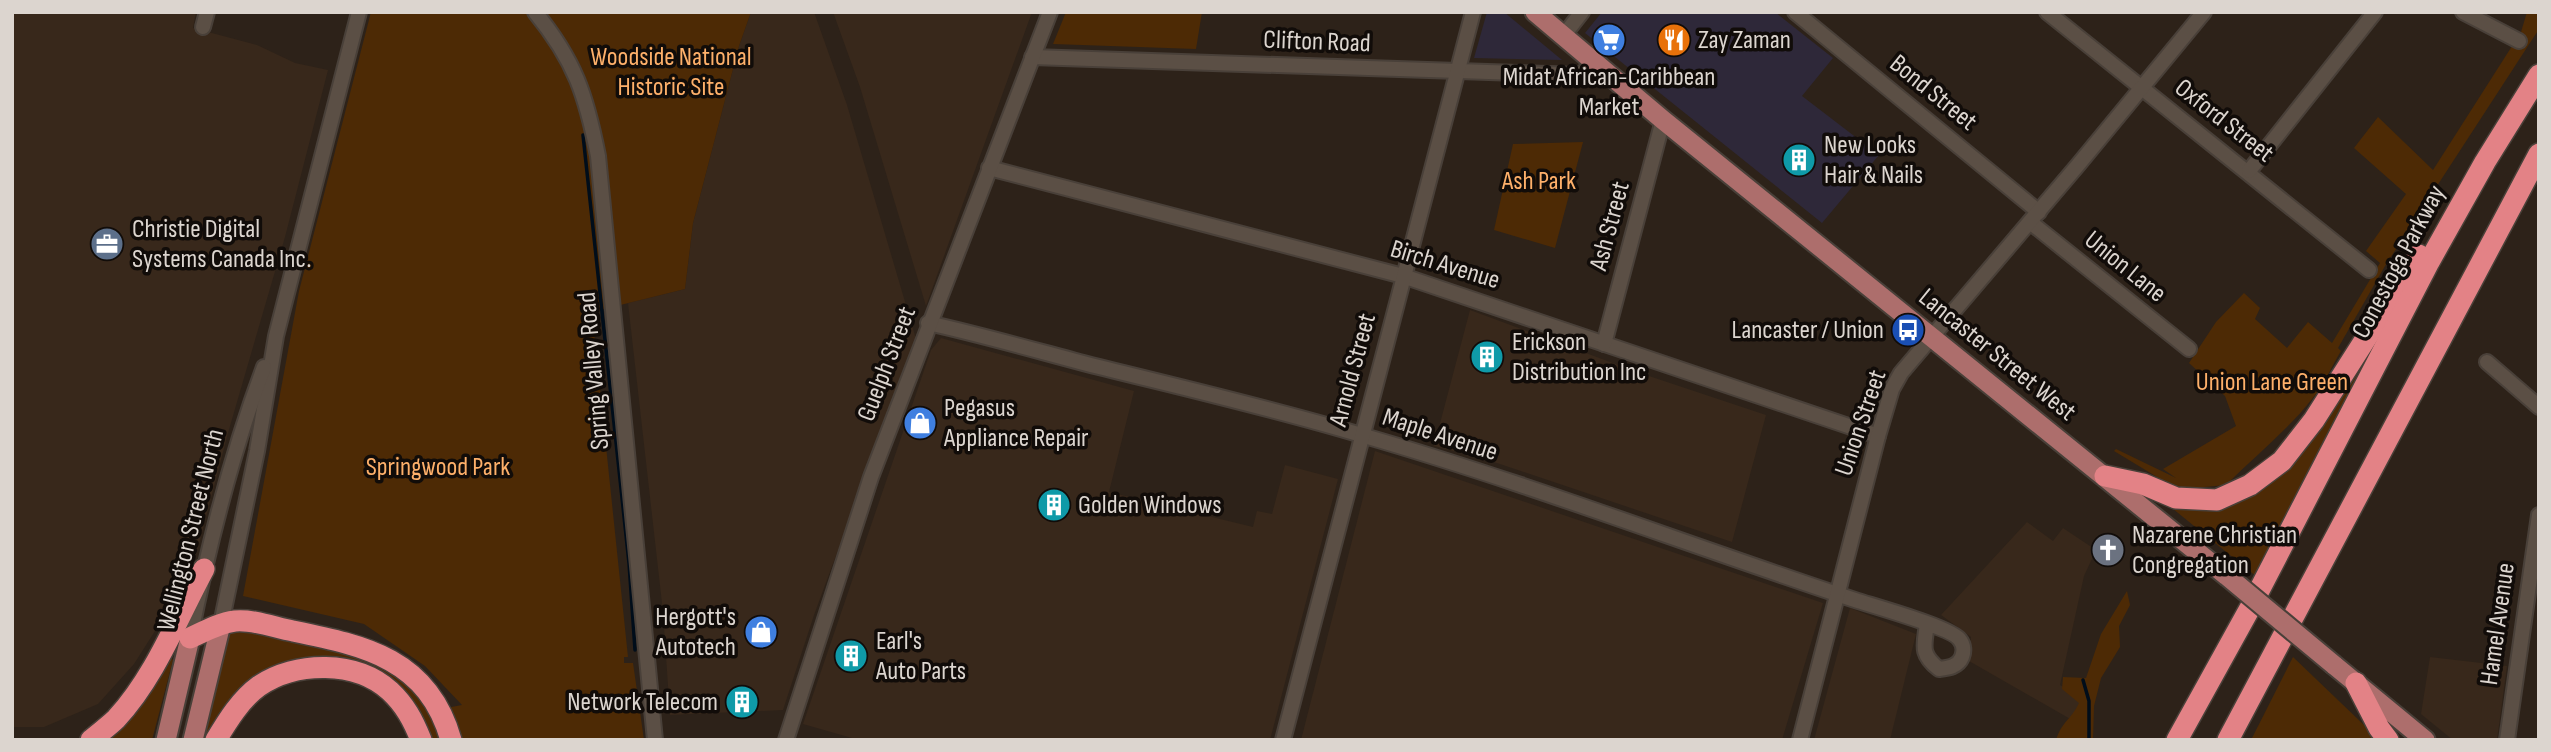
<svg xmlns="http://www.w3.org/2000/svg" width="2551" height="752" font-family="'Sofia Sans Condensed',sans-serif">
<rect width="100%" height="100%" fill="#2d2219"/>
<!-- commercial -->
<g fill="#2e2839">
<path d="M 1487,12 L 1504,12 L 1562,60 L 1474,58 Z"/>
<path d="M 1602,12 L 1775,12 L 1833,58 L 1802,96 L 1879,155 L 1822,223 L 1585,33 Z"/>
</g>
<!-- built -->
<g fill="#38281b">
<path d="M 12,12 L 196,12 L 193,28 L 257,45 L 295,63 L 328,70 L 285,237 L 228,433 L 197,552 L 176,598 L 134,664 L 98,704 L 44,727 L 12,727 Z"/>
<path d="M 751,12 L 814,12 L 847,105 L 916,339 L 814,615 L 783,710 L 670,715 L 663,612 L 628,303 L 685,289 L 693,223 L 739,46 Z"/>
<path d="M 833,12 L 1032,12 L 926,306 L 860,87 Z"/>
<path d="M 1470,310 L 1637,372 L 1766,415 L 1732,542 L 1482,458 L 1434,446 Z"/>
<path d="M 941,338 L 1134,391 L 1109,492 L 1253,527 L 1257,511 L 1272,514 L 1285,465 L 1338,479 L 1270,740 L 859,740 L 803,724 L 931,350 Z"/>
<path d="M 1375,451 L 1823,603 L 1782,740 L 1301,740 Z"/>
<path d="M 2027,522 L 2053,541 L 2063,528 L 2096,550 L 2084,576 L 2060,685 L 2086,702 L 2079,724 L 1969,661 L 1971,637 L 1941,615 Z"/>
<path d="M 1850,608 L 1916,634 L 1890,740 L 1814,740 Z"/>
<path d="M 2430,657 L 2507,666 L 2497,740 L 2453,740 L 2421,714 Z"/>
</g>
<!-- green -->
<g fill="#4d2a05">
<path d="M 371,12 L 751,12 L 739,46 L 693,223 L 685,289 L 592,312 L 628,657 L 624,657 L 624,663 L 633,663 L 644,740 L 459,740 L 446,708 L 462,705 L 425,666 L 364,624 L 243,596 L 299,291 Z"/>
<path d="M 1066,12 L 1202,12 L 1196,49 L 1053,44 Z"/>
<path d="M 2527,12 L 2539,12 L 2539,29 L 2385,266 L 2338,348 L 2341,351 C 2332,366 2324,385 2312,399 C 2287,431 2255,456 2226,485 L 2194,488 L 2172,486 L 2114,451 L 2116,449 L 2176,478 L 2163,469 L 2236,426 L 2225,396 L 2189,363 L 2216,322 L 2244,293 L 2260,308 L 2255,319 L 2287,348 L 2308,322 L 2332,343 L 2380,263 L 2366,251 L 2406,194 L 2354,148 L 2378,117 L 2433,170 L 2521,32 Z"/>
<path d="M 1583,142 L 1555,248 L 1494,230 L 1513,144 Z"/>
<path d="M 2383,323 L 2389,325 L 2257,577 L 2167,504 L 2255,493 Z"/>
<path d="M 2127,591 L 2130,605 L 2119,626 L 2120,647 L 2101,678 L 2094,706 L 2093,740 L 2056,740 C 2062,721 2071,720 2079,703 L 2062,689 L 2063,677 L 2086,678 L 2101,634 Z"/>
<path d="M 237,629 L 368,654 L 425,698 L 445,740 L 429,740 L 392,685 L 292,663 L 211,739 L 203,740 L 226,633 Z"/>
<path d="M 167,655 L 173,660 L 152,740 L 103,740 Z"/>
<path d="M 2293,657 L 2364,725 L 2377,740 L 2251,740 Z"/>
</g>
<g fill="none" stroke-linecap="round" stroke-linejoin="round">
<!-- stream -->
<g stroke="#000d1a" stroke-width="3.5">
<path d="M 583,135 L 629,563 L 635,650"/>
<path d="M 2083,680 L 2089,701 L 2089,740"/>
</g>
<defs>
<g id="minor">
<path d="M 535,12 C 575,61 586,95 598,156 L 655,740"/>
<path d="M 1795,12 L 2039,212"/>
<path d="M 2047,12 L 2369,270"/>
<path d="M 2463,12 L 2519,41"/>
<path d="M 203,27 L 207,12"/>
<path d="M 1564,35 L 1582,12"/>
<path d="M 1032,57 L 1580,75 L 1595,62"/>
<path d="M 989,168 L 1403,276 L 1878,436"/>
<path d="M 2249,171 L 2375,12"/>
<path d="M 2030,222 L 2189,349"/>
<path d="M 928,323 C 982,335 1034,350 1087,364 C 1179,387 1271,408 1361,435 C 1528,483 1691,546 1855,600 C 1873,606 1953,628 1960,640 C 1964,645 1964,652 1962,657 C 1958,667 1948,668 1939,669 C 1920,654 1924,646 1927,624"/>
<path d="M 1604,344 L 1663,120"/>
<path d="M 2487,362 L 2539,407"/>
<path d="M 221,624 L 257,451 L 276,336 L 359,12"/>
<path d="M 190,638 C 208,547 231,455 264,367"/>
<path d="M 786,740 L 871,477 L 1050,12"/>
<path d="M 1283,740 L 1473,12"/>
<path d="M 1800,740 L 1878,436 L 1892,389 L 1901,373 L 2078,165 L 2204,12"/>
<path d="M 2507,740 L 2539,515"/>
</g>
<g id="major">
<path d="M 1535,12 L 1663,120 L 2227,576"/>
<path d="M 2334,665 L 2425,740"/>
<path d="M 166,740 L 190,638"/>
<path d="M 193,740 L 221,624"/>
</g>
<g id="highway">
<path d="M 2105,476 L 2143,484 L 2176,498 L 2217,500 L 2250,485 L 2282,461 L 2314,420 L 2419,255"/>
<path d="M 190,638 C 205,631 219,623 235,621 C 253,619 276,628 293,631 C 366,646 428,659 451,740"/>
<path d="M 2356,683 L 2379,728 L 2388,740"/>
<path d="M 91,740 C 99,733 109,726 116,719 C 155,677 177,619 204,569"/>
<path d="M 216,740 C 228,720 241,699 259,686 C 296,661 356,660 390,691 C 405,705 413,720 421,740"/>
<path d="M 2177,740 L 2250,608 L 2429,262 L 2485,162 L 2539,75"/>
<path d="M 2228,740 L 2539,154"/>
</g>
</defs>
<!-- minor casing -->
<use href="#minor" stroke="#494039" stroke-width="18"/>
<!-- major casing -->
<use href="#major" stroke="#494039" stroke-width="23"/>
<!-- highway casing -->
<use href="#highway" stroke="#494039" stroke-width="24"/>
<!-- minor -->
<use href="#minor" stroke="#5b4f45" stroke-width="14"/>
<!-- major -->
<use href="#major" stroke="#ad6e6c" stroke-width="19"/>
<!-- highway -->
<use href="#highway" stroke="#e38286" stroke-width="21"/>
<defs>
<path id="major-bridge" d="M 2227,576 L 2334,665"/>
</defs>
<!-- major-bridge casing -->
<use href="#major-bridge" stroke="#494039" stroke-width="23" stroke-linecap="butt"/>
<!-- major-bridge -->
<use href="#major-bridge" stroke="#ad6e6c" stroke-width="19"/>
</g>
<!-- icons -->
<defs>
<symbol id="supermarket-disc" viewBox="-11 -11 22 22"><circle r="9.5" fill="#3f7fe0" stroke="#110c09"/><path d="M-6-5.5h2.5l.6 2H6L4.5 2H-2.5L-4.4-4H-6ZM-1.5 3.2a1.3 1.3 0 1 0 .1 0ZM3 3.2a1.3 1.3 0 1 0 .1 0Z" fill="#fff"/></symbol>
<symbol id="restaurant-disc" viewBox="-11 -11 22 22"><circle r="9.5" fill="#e8710a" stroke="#110c09"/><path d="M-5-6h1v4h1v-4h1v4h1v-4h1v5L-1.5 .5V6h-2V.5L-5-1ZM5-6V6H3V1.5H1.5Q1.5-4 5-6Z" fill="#fff"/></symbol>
<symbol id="building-disc" viewBox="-11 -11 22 22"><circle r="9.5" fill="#0f9aa8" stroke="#110c09"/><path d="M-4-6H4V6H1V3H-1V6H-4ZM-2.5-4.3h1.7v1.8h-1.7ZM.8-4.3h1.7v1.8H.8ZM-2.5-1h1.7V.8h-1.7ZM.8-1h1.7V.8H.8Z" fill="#fff"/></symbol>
<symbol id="office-disc" viewBox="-11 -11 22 22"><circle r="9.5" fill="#5c6f8a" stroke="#110c09"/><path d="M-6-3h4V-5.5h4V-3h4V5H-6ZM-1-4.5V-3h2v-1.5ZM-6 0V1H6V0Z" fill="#fff"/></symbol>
<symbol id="bus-disc" viewBox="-11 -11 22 22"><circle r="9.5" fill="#1a4fb4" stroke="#110c09"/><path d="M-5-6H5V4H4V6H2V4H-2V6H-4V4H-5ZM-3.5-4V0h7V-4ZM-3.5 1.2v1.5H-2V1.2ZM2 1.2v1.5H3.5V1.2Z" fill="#fff"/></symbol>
<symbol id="shop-disc" viewBox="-11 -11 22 22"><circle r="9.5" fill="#3f7fe0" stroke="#110c09"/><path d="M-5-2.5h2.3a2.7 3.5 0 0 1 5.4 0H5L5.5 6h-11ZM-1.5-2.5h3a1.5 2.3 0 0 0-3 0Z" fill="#fff"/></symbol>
<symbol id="church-disc" viewBox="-11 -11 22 22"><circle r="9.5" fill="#6b7280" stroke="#110c09"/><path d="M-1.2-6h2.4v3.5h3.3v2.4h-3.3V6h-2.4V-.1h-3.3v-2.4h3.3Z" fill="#fff"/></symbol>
</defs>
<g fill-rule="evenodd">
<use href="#supermarket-disc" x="1590" y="21" width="38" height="38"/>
<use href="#restaurant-disc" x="1655" y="21" width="38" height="38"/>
<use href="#building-disc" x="1780" y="141" width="38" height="38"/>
<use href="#office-disc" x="88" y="225" width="38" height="38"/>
<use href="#bus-disc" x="1889" y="311" width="38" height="38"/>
<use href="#building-disc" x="1468" y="338" width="38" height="38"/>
<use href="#shop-disc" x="901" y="404" width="38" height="38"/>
<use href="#building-disc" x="1035" y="486" width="38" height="38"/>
<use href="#church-disc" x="2089" y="531" width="38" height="38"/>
<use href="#shop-disc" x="742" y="613" width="38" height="38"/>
<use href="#building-disc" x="832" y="637" width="38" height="38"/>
<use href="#building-disc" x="723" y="683" width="38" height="38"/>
</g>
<g text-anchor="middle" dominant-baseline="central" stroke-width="7" stroke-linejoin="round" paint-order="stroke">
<!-- poi labels -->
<g font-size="26" fill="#dcd5cf" stroke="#110c09" text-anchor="start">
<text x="1698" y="40">Zay Zaman</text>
<text x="1609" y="77" text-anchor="middle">Midat African-Caribbean<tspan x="1609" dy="30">Market</tspan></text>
<text x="1824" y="145">New Looks<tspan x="1824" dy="30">Hair &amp; Nails</tspan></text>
<text x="132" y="229">Christie Digital<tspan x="132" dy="30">Systems Canada Inc.</tspan></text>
<text x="1884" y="330" text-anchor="end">Lancaster / Union</text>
<text x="1512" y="342">Erickson<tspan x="1512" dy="30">Distribution Inc</tspan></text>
<text x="944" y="408">Pegasus<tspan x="944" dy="30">Appliance Repair</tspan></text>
<text x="1078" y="505">Golden Windows</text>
<text x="2132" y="535">Nazarene Christian<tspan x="2132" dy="30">Congregation</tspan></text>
<text x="736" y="617" text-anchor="end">Hergott's<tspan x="736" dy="30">Autotech</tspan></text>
<text x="876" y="641">Earl's<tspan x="876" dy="30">Auto Parts</tspan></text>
<text x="718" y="702" text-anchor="end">Network Telecom</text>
</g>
<!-- street labels -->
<g font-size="26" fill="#dcd5cf" stroke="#110c09">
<text transform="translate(1317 42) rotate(2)">Clifton Road</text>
<text transform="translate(1933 93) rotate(39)">Bond Street</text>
<text transform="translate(2224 121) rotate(38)">Oxford Street</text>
<text transform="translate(1610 226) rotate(-75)">Ash Street</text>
<text transform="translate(2399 262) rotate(-62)">Conestoga Parkway</text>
<text transform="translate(1445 265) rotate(17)">Birch Avenue</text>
<text transform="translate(2125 267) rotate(39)">Union Lane</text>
<text transform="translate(1997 355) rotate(39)">Lancaster Street West</text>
<text transform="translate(887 364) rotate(-69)">Guelph Street</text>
<text transform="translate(1353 370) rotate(-75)">Arnold Street</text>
<text transform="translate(594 371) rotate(-95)">Spring Valley Road</text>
<text transform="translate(1861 423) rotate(-71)">Union Street</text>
<text transform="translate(1440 435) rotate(18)">Maple Avenue</text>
<text transform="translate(191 530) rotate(-76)">Wellington Street North</text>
<text transform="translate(2498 624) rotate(-82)">Hamel Avenue</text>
</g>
<!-- park labels -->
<g font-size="26" fill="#feb06a" stroke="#110c09">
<text x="671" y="57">Woodside National<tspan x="671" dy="30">Historic Site</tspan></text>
<text x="1539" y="181">Ash Park</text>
<text x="2272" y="382">Union Lane Green</text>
<text x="438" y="467">Springwood Park</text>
</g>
</g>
<!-- border -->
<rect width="2551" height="752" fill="none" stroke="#dcd5cf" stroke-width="28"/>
</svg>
